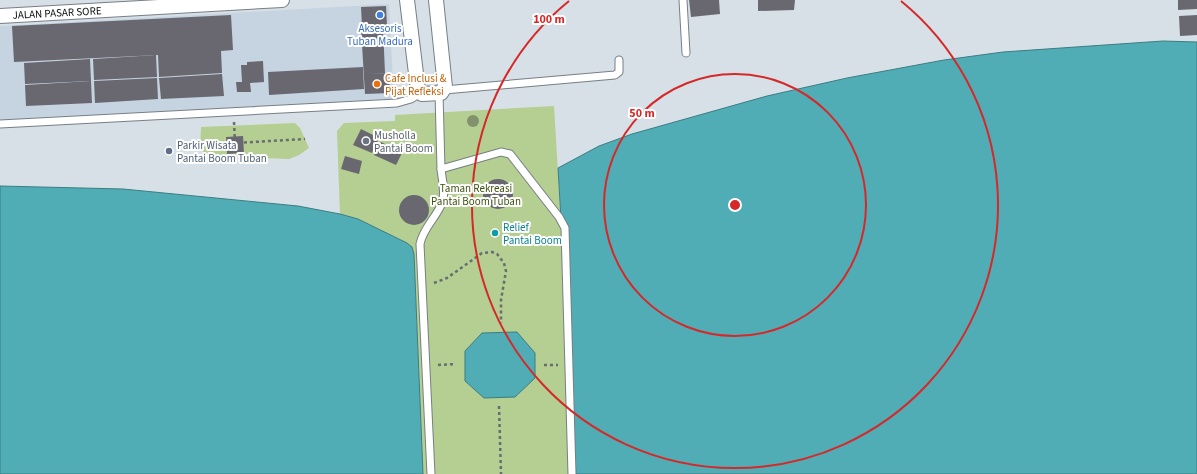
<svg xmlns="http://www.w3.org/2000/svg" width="1197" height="474" font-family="'Source Sans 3',sans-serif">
<rect width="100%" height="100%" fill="#d7e0e6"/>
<!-- built -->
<path fill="#c5d4e0" d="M 389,4 L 394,100 L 0,122 L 0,26 Z"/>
<!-- green -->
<g fill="#b5ce91">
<path d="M 554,106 L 576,474 L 423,474 L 414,254 L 407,243 L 358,219 L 340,214 L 337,131 L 344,123 L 395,121 L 395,115 Z"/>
<path d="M 295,123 L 300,128 L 309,148 L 299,155 L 289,159 L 209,156 C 198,153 201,137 201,127 Z"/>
</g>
<!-- water -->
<g fill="#51adb5" stroke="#3b7d83">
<path d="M 1163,41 L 1197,42 L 1197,474 L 576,474 L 558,168 L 599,146 L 632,134 L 767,96 L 847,78 L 944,60 L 1003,52 Z"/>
<path d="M 0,186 L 123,189 L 298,206 L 340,214 L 358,219 L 407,243 L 412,247 L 414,254 L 423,474 L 0,474 Z"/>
<path d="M 517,332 L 535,353 L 535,378 L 515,397 L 484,398 L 465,381 L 465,351 L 482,333 Z"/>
</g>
<!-- building -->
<g fill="#696871">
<path d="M 689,0 L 719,0 L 720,14 L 691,17 Z"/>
<path d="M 758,0 L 795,0 L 794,10 L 758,11 Z"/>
<path d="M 1178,0 L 1197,0 L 1197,9 L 1178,10 Z"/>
<path d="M 386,6 L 387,26 L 362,27 L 361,7 Z"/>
<path d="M 231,15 L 233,50 L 221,51 L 222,73 L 159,77 L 158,55 L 14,62 L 12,26 Z"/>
<path d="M 1197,15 L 1197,35 L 1180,36 L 1179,16 Z"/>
<path d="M 383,27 L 385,73 L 367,74 L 389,73 L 390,93 L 365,94 L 361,28 Z"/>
<path d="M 156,55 L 157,77 L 94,80 L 93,59 Z"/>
<path d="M 90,59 L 91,81 L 25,84 L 24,63 Z"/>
<path d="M 263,61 L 264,82 L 250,83 L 251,92 L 237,92 L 236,82 L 242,82 L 241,65 L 247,65 L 247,62 Z"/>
<path d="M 363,67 L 364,89 L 269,95 L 268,72 Z"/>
<path d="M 222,74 L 224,96 L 161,99 L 159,78 Z"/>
<path d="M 157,78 L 158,99 L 95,103 L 94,81 Z"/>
<path d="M 91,81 L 92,103 L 26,106 L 25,85 Z"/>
<path d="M 361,129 L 379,138 L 372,153 L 353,145 Z"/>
<path d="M 243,136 L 244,153 L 227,154 L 226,137 Z"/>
<path d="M 381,142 L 402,153 L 396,165 L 374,155 Z"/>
<path d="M 345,156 L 362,161 L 359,174 L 341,169 Z"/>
<circle cx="498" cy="194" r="15"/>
<circle cx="414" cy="210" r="15"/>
</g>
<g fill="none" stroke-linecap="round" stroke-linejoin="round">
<defs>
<g id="service">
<path d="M 683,0 L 686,53"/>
<path d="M 444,90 L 615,75 L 619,72 L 619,60"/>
<path d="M 439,93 L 441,169 L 501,152 L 510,154 L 559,217 L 565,228 L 572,474"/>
<path d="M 0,124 L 397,103 L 411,99 L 420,93"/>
<path d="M 431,474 L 420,244 C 423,228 436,218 442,203 C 446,193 442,180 441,169"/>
</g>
<g id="minor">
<path d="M 407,0 L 418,90 L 422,94 L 441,93 L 445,87 L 436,0"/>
<path d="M 0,16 L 282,0"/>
</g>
</defs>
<!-- service casing -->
<use href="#service" stroke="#777f85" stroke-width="9"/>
<!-- minor casing -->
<use href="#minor" stroke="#777f85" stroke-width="16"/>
<!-- path -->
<g stroke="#676d71" stroke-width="2.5" stroke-dasharray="3 3" stroke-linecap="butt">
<path d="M 234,122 L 235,143 L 305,139"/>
<path d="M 434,283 L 447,278 L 482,253 L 492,252 L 497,254 L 504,263 L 506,271 L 501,300 L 501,323"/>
<path d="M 438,365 L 456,364"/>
<path d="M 544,365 L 558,365"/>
<path d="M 499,406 L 501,474"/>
</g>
<!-- service -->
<use href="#service" stroke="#fff" stroke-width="7"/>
<!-- minor -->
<use href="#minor" stroke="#fff" stroke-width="14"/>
</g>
<!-- trees -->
<circle fill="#82926f" cx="473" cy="121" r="6"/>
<!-- distance rings -->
<g fill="none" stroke="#d62828" stroke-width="2">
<circle cx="735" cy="205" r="131"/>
<path d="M901 1A263 263 0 1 1 569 1"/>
</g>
<!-- markers -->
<circle fill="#3f7fe0" stroke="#fff" stroke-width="1.5" cx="380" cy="15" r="4"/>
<circle fill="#e8710a" stroke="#fff" stroke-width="1.5" cx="377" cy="84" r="4"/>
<circle fill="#6b7280" stroke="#fff" stroke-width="1.5" cx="366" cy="141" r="4"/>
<circle fill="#5c6f8a" stroke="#fff" stroke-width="1.5" cx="169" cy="151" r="4"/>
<circle fill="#0f9aa8" stroke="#fff" stroke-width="1.5" cx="495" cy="233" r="4"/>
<g text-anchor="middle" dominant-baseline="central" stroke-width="4" stroke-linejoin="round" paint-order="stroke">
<!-- street labels -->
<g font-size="11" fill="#090c0e" stroke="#fff">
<text transform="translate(57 13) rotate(-3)">JALAN PASAR SORE</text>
</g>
<!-- shop labels -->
<g font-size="11" fill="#366cbe" stroke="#fff">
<text x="380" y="28">Aksesoris<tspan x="380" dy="13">Tuban Madura</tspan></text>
</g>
<!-- food labels -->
<g font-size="11" fill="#c56008" stroke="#fff" text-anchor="start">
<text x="385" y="78">Cafe Inclusi &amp;<tspan x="385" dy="13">Pijat Refleksi</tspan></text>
</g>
<!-- worship labels -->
<g font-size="11" fill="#5b616d" stroke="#fff" text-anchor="start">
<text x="374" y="135">Musholla<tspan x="374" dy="13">Pantai Boom</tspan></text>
</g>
<!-- service labels -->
<g font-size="11" fill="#4e5e75" stroke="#fff" text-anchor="start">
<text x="177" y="145">Parkir Wisata<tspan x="177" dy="13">Pantai Boom Tuban</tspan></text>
</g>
<!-- park labels -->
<g font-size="11" fill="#3c520e" stroke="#fff">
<text x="476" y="188">Taman Rekreasi<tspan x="476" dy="13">Pantai Boom Tuban</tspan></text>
</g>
<!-- culture labels -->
<g font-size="11" fill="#0d838f" stroke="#fff" text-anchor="start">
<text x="503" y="227">Relief<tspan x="503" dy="13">Pantai Boom</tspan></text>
</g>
</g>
<circle cx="735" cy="205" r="6" fill="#d62828" stroke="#fff" stroke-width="2"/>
<g font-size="12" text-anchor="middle" font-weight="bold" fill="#d62828" stroke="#fff" stroke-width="4" stroke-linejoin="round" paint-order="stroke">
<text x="549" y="23">100 m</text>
<text x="642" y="117">50 m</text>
</g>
</svg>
